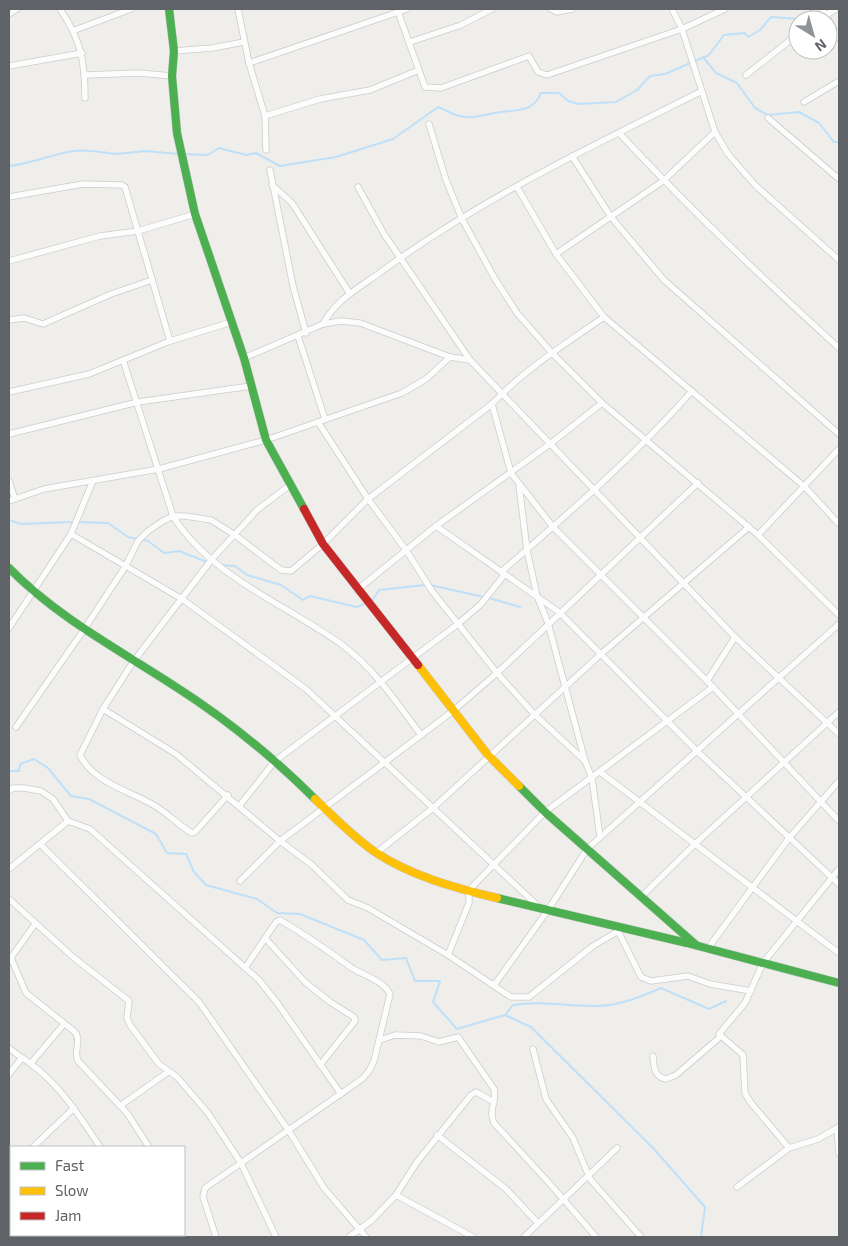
<svg xmlns="http://www.w3.org/2000/svg" width="848" height="1246" font-family="'Exo 2',sans-serif">
<rect width="100%" height="100%" fill="#efeeea"/>
<g fill="none" stroke-linecap="round" stroke-linejoin="round">
<!-- stream -->
<g stroke="#bfe0f9" stroke-width="2">
<path d="M 703,57 L 716,73 L 737,83 L 755,108 L 768,115 L 799,112 L 819,123 L 834,142 L 839,142"/>
<path d="M 116,154 L 146,151 L 178,154"/>
<path d="M 183,154 L 208,155 L 219,148 L 246,155 L 256,153 L 280,166 L 336,157 L 393,139 L 438,107 C 444,109 450,113 456,115 C 472,121 487,113 502,112 C 519,110 534,111 541,93 L 559,93 L 568,101 L 579,104 L 616,102 L 637,90 L 650,76 L 665,74 L 709,55 L 724,35 L 745,33 L 748,37 L 760,30 L 771,17 L 799,19 L 813,9"/>
<path d="M 9,166 C 31,164 52,154 74,151 C 89,149 102,153 116,154"/>
<path d="M 9,520 L 21,524 L 73,522"/>
<path d="M 78,522 L 108,523 L 128,537 L 148,541 L 164,553 L 179,551 L 207,562"/>
<path d="M 221,565 L 235,566 L 247,575 L 281,585 L 303,600 L 310,596 L 357,607 L 367,603"/>
<path d="M 430,585 L 484,597"/>
<path d="M 489,598 L 520,607"/>
<path d="M 372,601 L 379,590 L 425,585"/>
<path d="M 9,771 L 19,771 L 20,764 L 34,759 L 48,768 L 71,796 L 89,799 L 156,834 L 167,853 L 186,854 L 194,872 L 206,885 L 257,899 L 277,913 L 300,914 L 364,940 L 382,960 L 406,958 L 415,981 L 440,981 L 433,1002 L 457,1029 L 505,1015 L 531,1027 L 654,1149 L 705,1207 L 701,1237"/>
<path d="M 506,1014 L 513,1005 C 544,1000 568,1007 598,1006 C 621,1005 640,997 661,988 L 709,1009 L 726,1001"/>
</g>
<defs>
<g id="street">
<path d="M 60,9 C 81,40 85,61 85,98"/>
<path d="M 238,9 L 249,63 L 265,116 L 266,150"/>
<path d="M 397,9 L 425,87 L 441,88 L 529,56 L 538,72 L 547,75 L 682,29 L 725,9"/>
<path d="M 551,9 L 557,12 L 572,9"/>
<path d="M 672,9 L 682,29 L 715,132 L 728,154 L 755,185 L 839,260"/>
<path d="M 822,9 L 839,38"/>
<path d="M 9,14 L 17,9"/>
<path d="M 817,20 L 836,9"/>
<path d="M 75,30 L 131,9"/>
<path d="M 410,42 L 461,25 L 492,9"/>
<path d="M 174,51 L 212,48 L 244,42"/>
<path d="M 249,63 L 407,9"/>
<path d="M 9,66 L 82,53"/>
<path d="M 85,75 L 139,73 L 172,76"/>
<path d="M 746,75 L 798,34"/>
<path d="M 804,102 L 839,81"/>
<path d="M 265,116 L 320,99 L 370,90 L 419,70"/>
<path d="M 768,118 L 839,179"/>
<path d="M 429,124 L 446,180 L 462,219 L 495,279 L 517,313 L 552,353 L 602,403 L 758,535 L 839,615"/>
<path d="M 619,133 C 689,208 763,279 839,348"/>
<path d="M 572,156 L 611,217 L 664,280 L 839,434"/>
<path d="M 270,170 L 293,286 L 306,333"/>
<path d="M 272,185 L 292,203 L 350,294"/>
<path d="M 358,187 L 384,234 L 470,360 L 735,637 L 839,734"/>
<path d="M 517,187 L 556,254 L 604,317 L 805,487 L 839,524"/>
<path d="M 9,197 L 83,184 L 122,185 L 125,187 L 170,341"/>
<path d="M 556,254 L 663,181 L 715,132"/>
<path d="M 9,261 L 100,236 L 138,231 L 195,214"/>
<path d="M 9,320 L 24,318 L 43,324 L 111,294 L 152,280"/>
<path d="M 323,324 C 335,301 357,289 378,274 C 478,200 592,146 702,91"/>
<path d="M 298,336 L 325,419"/>
<path d="M 244,358 L 323,324 L 341,321 L 360,323 L 450,357 L 470,360"/>
<path d="M 123,360 L 173,516 C 210,576 285,604 341,644 C 374,668 397,703 421,735"/>
<path d="M 9,392 L 89,374 L 170,341 L 232,322"/>
<path d="M 492,404 L 511,473 L 553,527 L 713,687 L 839,821"/>
<path d="M 318,422 L 368,499 L 406,550 L 432,591 L 497,673 L 534,714 L 585,761"/>
<path d="M 9,434 L 138,402 L 251,386"/>
<path d="M 9,481 L 15,499"/>
<path d="M 519,485 L 527,550 L 537,596 L 548,623 L 585,761 L 592,778 L 600,837"/>
<path d="M 9,501 L 44,489 L 159,469 L 266,440 L 402,393 L 426,379 L 450,357"/>
<path d="M 436,526 L 559,612 L 698,752 L 839,884"/>
<path d="M 71,534 L 182,599 L 306,689 L 539,907"/>
<path d="M 758,535 L 839,449"/>
<path d="M 501,572 C 569,513 633,458 692,391"/>
<path d="M 357,590 L 436,526 L 550,444 L 602,403"/>
<path d="M 9,628 L 71,534 L 92,483"/>
<path d="M 707,681 L 735,637"/>
<path d="M 103,709 L 176,754 L 280,841 L 453,711 L 497,673 L 698,483"/>
<path d="M 16,727 L 83,631 L 125,567 L 138,541 L 148,531 L 163,521 L 173,516 L 185,516 L 211,520 L 235,535 L 281,570 L 291,571 L 323,544 L 368,499 L 492,404 C 524,370 565,344 604,317"/>
<path d="M 600,772 L 839,953"/>
<path d="M 9,791 L 13,788 L 24,788 L 41,791 L 53,799 L 68,821 L 90,829 L 259,980 L 278,1004 L 341,1094"/>
<path d="M 228,795 L 195,832 L 192,833 C 180,826 169,815 157,807 C 132,791 94,784 80,755 L 103,709 L 133,662 L 212,559 L 257,510 L 290,485"/>
<path d="M 240,805 L 275,761 L 458,624 L 481,604 L 505,574"/>
<path d="M 41,845 L 199,1002 L 289,1131 L 324,1188 L 366,1237"/>
<path d="M 376,853 L 433,808 L 601,654 L 749,527"/>
<path d="M 9,869 L 68,821"/>
<path d="M 240,881 L 280,841 L 312,865 L 348,900 L 368,908 L 448,955 L 490,983 L 495,984 L 548,910 L 587,849 L 839,624"/>
<path d="M 641,897 L 696,843 L 839,712"/>
<path d="M 9,899 L 73,957 L 129,1001 L 127,1018 L 130,1025 L 159,1064 L 177,1077 L 208,1113 L 241,1163 L 276,1237"/>
<path d="M 618,931 L 641,977 L 651,981 L 688,976 L 710,984 L 751,991"/>
<path d="M 265,938 L 305,982 L 330,1002 L 354,1017 L 355,1021 L 320,1065"/>
<path d="M 708,948 L 789,838 L 839,781"/>
<path d="M 448,955 L 469,903 L 469,890 L 545,812 L 713,687"/>
<path d="M 11,958 L 26,993 L 75,1032 C 82,1041 73,1051 78,1061 L 127,1113 L 149,1147"/>
<path d="M 10,959 L 35,924"/>
<path d="M 491,984 L 511,997 L 529,997 L 593,946 L 620,930"/>
<path d="M 380,1040 L 395,1035 L 421,1036 L 439,1042 L 458,1037 L 494,1089 C 497,1101 488,1111 494,1123 L 551,1185 L 596,1237"/>
<path d="M 9,1048 C 16,1054 23,1058 31,1064 C 60,1085 81,1118 100,1147"/>
<path d="M 533,1049 L 546,1099 L 573,1138 L 590,1179 L 641,1237"/>
<path d="M 653,1056 C 654,1067 654,1077 666,1079 L 676,1075 L 720,1037"/>
<path d="M 31,1063 L 64,1024"/>
<path d="M 9,1074 L 21,1059"/>
<path d="M 120,1106 L 168,1072"/>
<path d="M 837,1128 L 839,1154"/>
<path d="M 437,1135 L 506,1189 L 538,1223"/>
<path d="M 33,1147 L 74,1108"/>
<path d="M 789,1148 L 751,1103 L 745,1093 L 743,1055 L 719,1034 L 745,1003 L 763,963 L 839,869"/>
<path d="M 9,1160 L 11,1161"/>
<path d="M 737,1187 L 789,1148 L 818,1139 L 839,1127"/>
<path d="M 396,1195 L 473,1237"/>
<path d="M 9,1214 L 11,1211"/>
<path d="M 79,1235 L 80,1237"/>
<path d="M 147,1235 L 148,1237"/>
<path d="M 216,1237 L 203,1197 L 205,1188 L 362,1079 L 369,1071 L 374,1061 L 390,994 C 382,979 361,975 349,966 C 326,949 304,934 280,920 L 276,922 L 245,968"/>
<path d="M 349,1237 L 372,1220 L 396,1195 L 417,1162 L 471,1095 L 476,1092 L 494,1102"/>
<path d="M 524,1237 L 617,1148"/>
</g>
<g id="fast">
<path d="M 169,9 L 174,51 L 172,76 L 177,133 L 195,214 L 244,358 L 266,440 L 304,509"/>
<path d="M 9,568 C 58,618 118,649 176,687 C 226,719 273,757 315,799"/>
<path d="M 519,786 L 545,812 L 696,945"/>
<path d="M 497,898 L 687,943 L 839,983"/>
</g>
<g id="slow">
<path d="M 418,665 L 488,755 L 519,786"/>
<path d="M 315,799 C 334,817 353,837 375,852 C 411,876 455,888 497,898"/>
</g>
<path id="jam" d="M 304,509 L 323,544 L 418,665"/>
</defs>
<!-- street casing -->
<use href="#street" stroke="#cbcccc" stroke-width="7"/>
<!-- fast casing -->
<use href="#fast" stroke="#cacacb" stroke-width="9"/>
<!-- slow casing -->
<use href="#slow" stroke="#cacacb" stroke-width="9"/>
<!-- jam casing -->
<use href="#jam" stroke="#cacacb" stroke-width="9"/>
<!-- street -->
<use href="#street" stroke="#fdfcfc" stroke-width="5.5"/>
<!-- fast -->
<use href="#fast" stroke="#4caf50" stroke-width="8"/>
<!-- slow -->
<use href="#slow" stroke="#ffc107" stroke-width="8"/>
<!-- jam -->
<use href="#jam" stroke="#c62828" stroke-width="8"/>
</g>
<!-- border -->
<rect width="848" height="1246" fill="none" stroke="#5f6368" stroke-width="20"/>
<!-- legend -->
<rect x="10" y="1146" width="175" height="90" fill="#ffffff" stroke="#bfc1c3"/>
<rect x="20" y="1162" width="25" height="8" fill="#4caf50" stroke="#bfc1c3"/>
<text x="55" y="1171" font-size="15" fill="#5f6368">Fast</text>
<rect x="20" y="1187" width="25" height="8" fill="#ffc107" stroke="#bfc1c3"/>
<text x="55" y="1196" font-size="15" fill="#5f6368">Slow</text>
<rect x="20" y="1212" width="25" height="8" fill="#c62828" stroke="#bfc1c3"/>
<text x="55" y="1221" font-size="15" fill="#5f6368">Jam</text>
<!-- north arrow -->
<g transform="translate(813 35) rotate(143)"><circle r="24" fill="#ffffff" stroke="#bfc1c3"/>
<path d="M0-4L9 19L0 12L-9 19Z" fill="#919496"/>
<text y="-8" font-size="14" font-weight="bold" text-anchor="middle" fill="#5f6368">N</text>
</g>
</svg>
